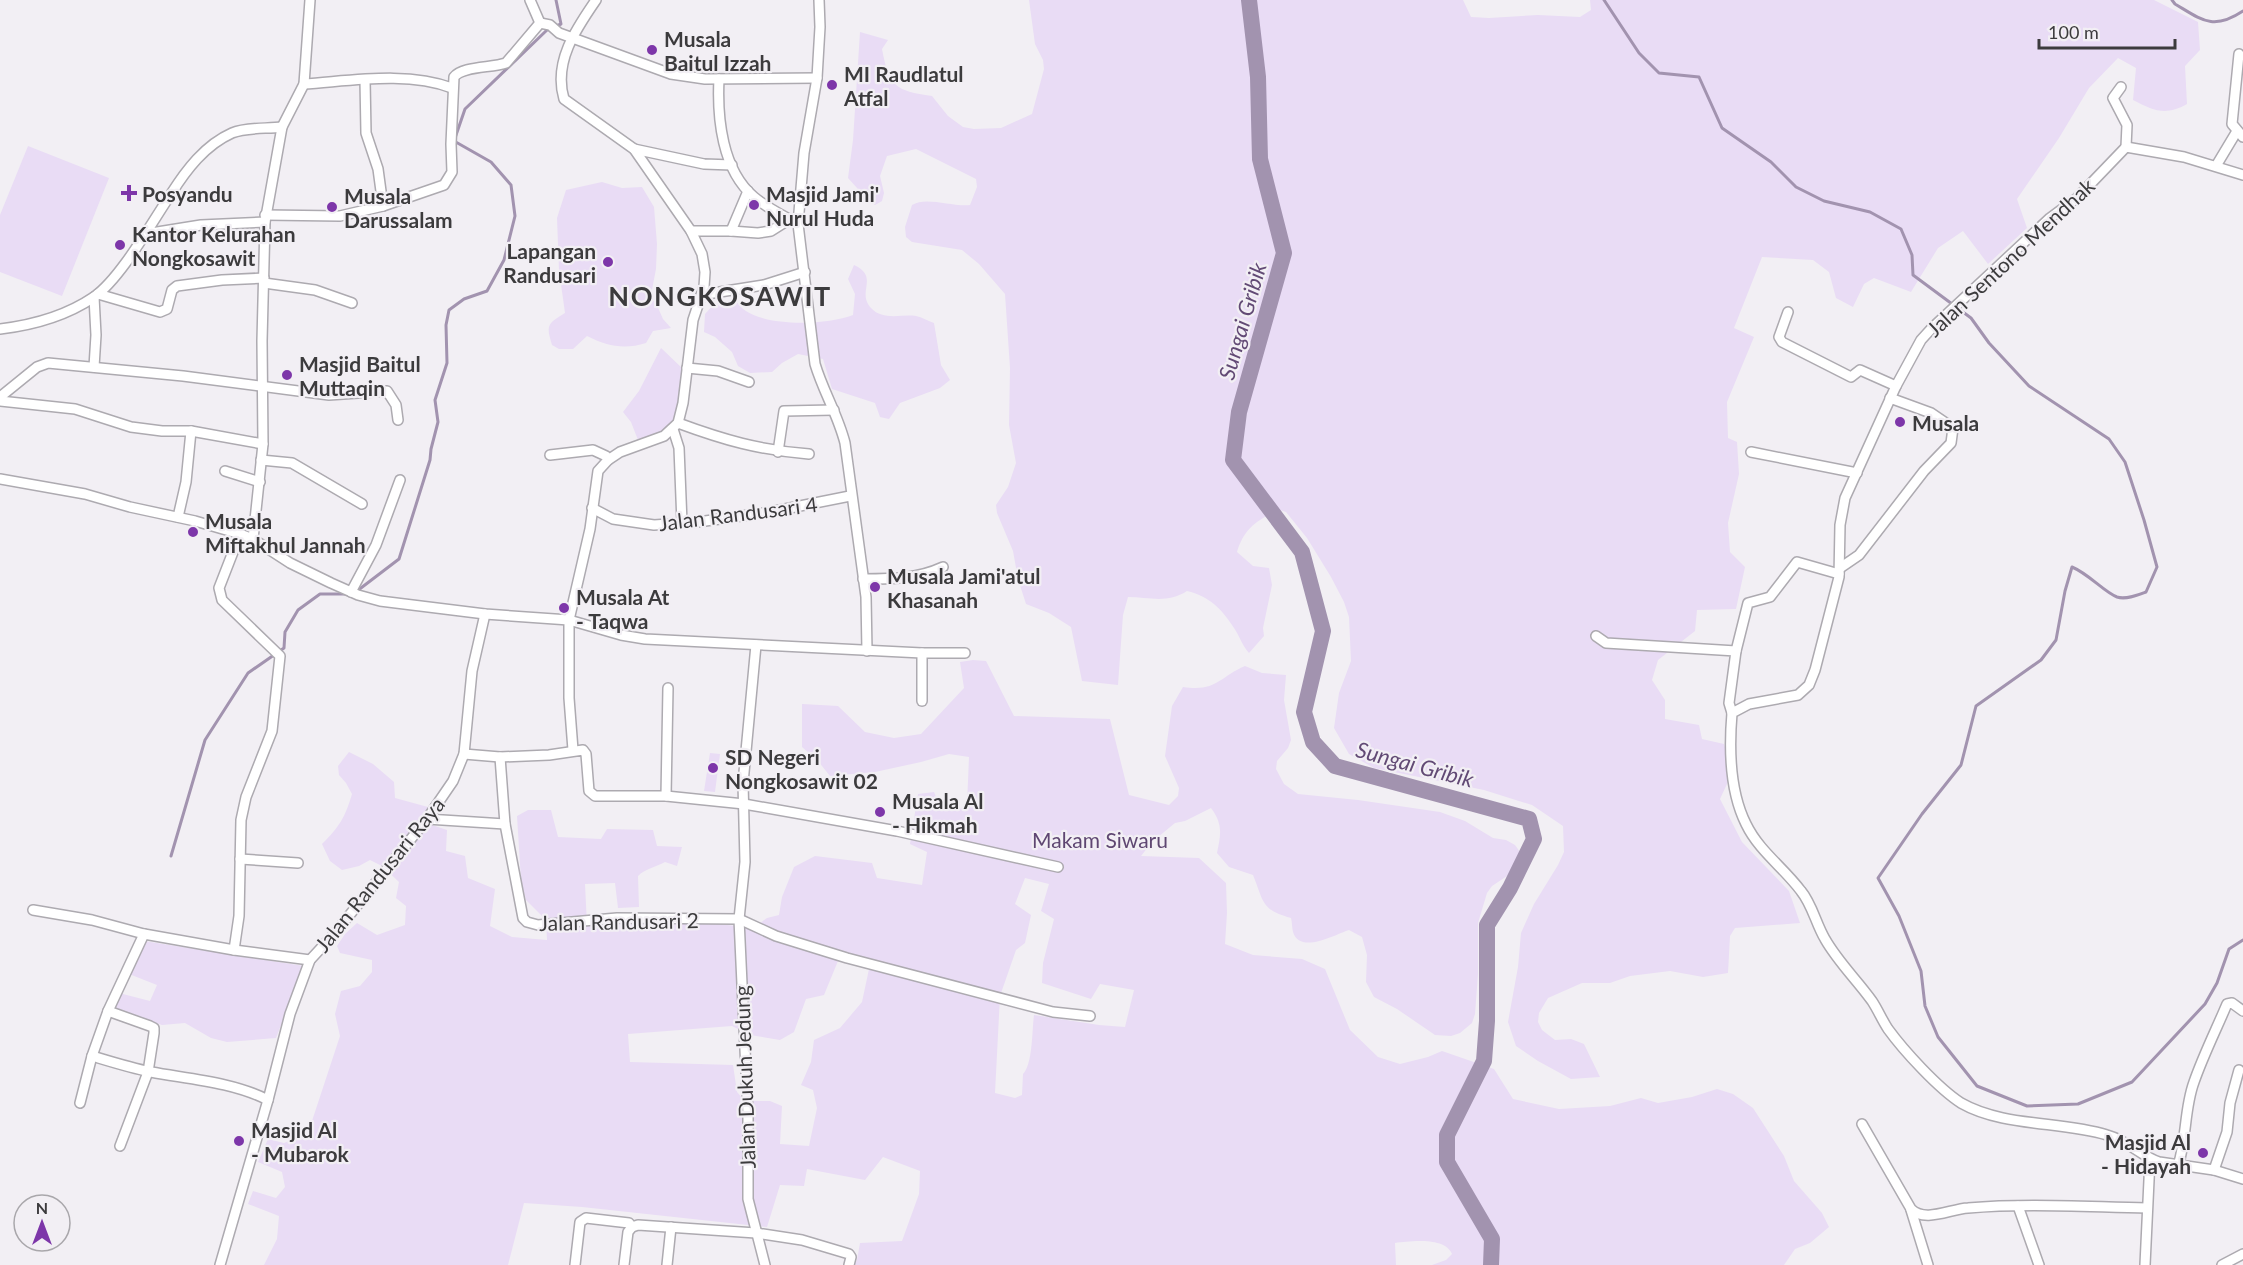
<svg xmlns="http://www.w3.org/2000/svg" width="2243" height="1265" font-family="Lato,sans-serif">
<rect width="100%" height="100%" fill="#f2eff4"/>
<!-- green -->
<g fill="#e9dcf5" fill-rule="evenodd">
<path d="M 1029,0 L 1463,0 L 1471,17 L 1489,18 L 1538,15 L 1580,17 L 1591,10 L 1590,0 L 2154,0 L 2198,22 L 2200,50 L 2185,66 L 2187,104 C 2166,116 2154,111 2133,100 L 2136,68 L 2118,58 L 2089,88 L 2059,138 L 2017,199 L 2027,228 L 1988,264 L 1963,231 L 1938,248 L 1911,292 L 1874,278 L 1864,284 L 1853,307 L 1836,298 L 1829,272 L 1813,260 L 1762,257 L 1734,328 L 1754,337 L 1727,402 L 1728,438 L 1737,442 L 1739,474 L 1728,523 L 1730,552 L 1745,567 L 1736,609 L 1697,610 L 1695,631 L 1658,660 L 1652,680 L 1665,700 L 1665,719 L 1699,725 L 1702,739 L 1724,744 L 1733,771 L 1720,799 L 1742,842 L 1789,891 L 1800,923 L 1735,928 L 1730,936 L 1728,973 L 1703,977 L 1670,971 L 1630,976 L 1610,983 L 1582,983 L 1548,998 L 1539,1013 L 1538,1022 L 1542,1030 L 1555,1040 L 1571,1039 L 1584,1044 L 1600,1077 L 1571,1079 L 1538,1061 L 1516,1046 L 1508,1022 L 1518,967 L 1521,933 L 1534,904 L 1558,865 L 1564,852 L 1563,826 L 1532,805 L 1484,790 L 1374,768 L 1349,754 L 1334,728 L 1339,693 L 1351,661 L 1349,617 L 1344,602 L 1331,577 L 1307,538 L 1286,512 L 1280,510 C 1258,519 1244,528 1237,552 L 1253,566 L 1269,568 L 1272,585 L 1263,628 L 1264,636 L 1249,653 C 1242,645 1240,637 1234,628 C 1222,609 1209,596 1187,591 C 1167,604 1149,597 1128,597 L 1123,615 L 1118,685 L 1082,681 L 1071,627 L 1049,613 L 1026,604 L 1018,579 L 1013,551 L 997,513 L 996,505 L 1008,487 L 1016,463 L 1009,425 L 1010,368 L 1005,294 L 979,264 L 962,250 L 912,242 L 906,237 L 905,227 L 912,205 C 926,196 952,207 970,205 L 977,187 L 976,179 L 916,149 L 887,156 L 880,176 L 884,193 L 882,201 L 875,205 L 867,199 L 848,178 L 853,140 L 860,32 L 888,40 L 882,49 C 889,86 895,91 932,96 L 948,116 L 963,127 L 974,129 L 1001,128 L 1032,114 L 1044,69 L 1043,60 L 1035,44 Z"/>
<path d="M 28,146 L 109,178 L 62,296 L 0,272 L 0,215 Z"/>
<path d="M 602,182 L 622,188 L 642,187 L 654,207 L 657,244 L 656,269 L 650,300 L 655,301 L 663,319 L 671,328 L 653,331 L 646,343 C 624,350 607,346 587,336 L 573,349 L 559,349 L 552,345 C 546,325 547,324 565,313 L 559,270 L 557,218 L 566,190 Z"/>
<path d="M 854,265 C 880,277 856,292 871,308 C 883,321 901,314 916,316 C 922,317 928,321 934,323 L 941,365 L 950,380 L 940,388 L 900,403 L 889,419 L 880,417 L 875,403 L 832,389 L 823,359 L 798,354 L 782,363 L 772,372 L 750,373 L 738,366 L 732,352 L 715,337 L 704,332 L 705,314 L 715,303 L 736,301 C 739,304 742,309 746,311 C 770,327 827,325 853,315 L 855,294 L 848,279 Z"/>
<path d="M 661,348 L 683,369 C 682,384 681,419 669,429 C 663,435 647,437 638,440 L 631,422 L 623,412 L 639,391 Z"/>
<path d="M 973,660 L 986,661 L 1014,716 L 1110,719 L 1129,795 L 1169,805 L 1178,796 L 1179,788 L 1165,756 L 1172,706 L 1183,687 C 1217,692 1219,677 1245,666 L 1262,673 L 1286,675 L 1284,700 L 1291,740 L 1288,748 L 1277,761 L 1276,769 L 1284,784 L 1298,794 L 1358,800 L 1440,812 L 1465,821 L 1493,838 L 1506,840 L 1515,845 L 1520,852 L 1518,860 L 1507,876 L 1492,886 L 1487,893 L 1478,923 L 1478,974 L 1475,1014 L 1472,1023 L 1460,1033 L 1451,1036 L 1435,1035 L 1397,1009 L 1374,997 L 1366,982 L 1367,955 L 1362,937 L 1349,930 C 1336,934 1300,955 1293,932 C 1292,928 1292,922 1291,918 C 1261,910 1264,902 1253,875 L 1229,867 L 1217,853 C 1221,834 1223,824 1211,808 L 1185,821 L 1175,823 L 1152,842 L 1141,856 L 1199,858 L 1226,883 L 1227,913 L 1225,944 L 1253,955 L 1302,959 L 1325,969 L 1350,1030 L 1378,1057 L 1400,1064 L 1428,1057 L 1442,1051 L 1494,1069 L 1513,1099 L 1559,1109 L 1610,1106 L 1641,1098 L 1658,1103 L 1692,1097 L 1717,1089 L 1733,1094 L 1753,1108 L 1784,1156 L 1794,1181 L 1822,1213 L 1829,1227 L 1810,1243 L 1795,1249 L 1784,1265 L 1432,1265 L 1446,1260 L 1452,1254 C 1445,1237 1411,1241 1395,1243 L 1396,1265 L 854,1265 L 857,1260 L 860,1243 L 902,1241 L 919,1194 L 920,1171 L 883,1157 L 865,1180 L 807,1169 L 804,1186 L 780,1185 L 767,1227 L 582,1207 L 524,1203 L 508,1265 L 264,1265 L 277,1239 L 279,1216 L 248,1204 L 253,1191 L 276,1198 L 285,1187 L 282,1172 L 258,1162 L 268,1139 L 284,1143 L 296,1138 L 311,1124 L 340,1036 L 335,1014 L 341,991 L 360,986 L 372,972 L 372,960 L 340,953 L 337,946 L 345,934 L 357,923 L 377,935 L 405,925 L 406,906 L 396,898 L 399,882 L 382,866 L 370,860 L 359,866 L 342,870 L 330,861 L 322,844 C 339,827 345,818 352,794 L 346,783 L 339,775 L 338,766 L 349,752 L 373,764 L 394,782 L 395,798 L 428,807 L 426,813 L 432,825 L 447,830 L 446,851 L 465,856 L 468,878 L 495,889 L 490,926 L 512,937 L 547,940 L 546,920 L 526,900 L 521,880 L 517,816 L 528,810 L 551,810 L 558,837 L 601,839 L 607,829 L 653,830 L 657,846 L 682,847 L 677,866 L 665,862 C 656,867 645,869 638,876 L 639,907 L 618,908 L 615,883 L 585,884 L 587,925 L 692,921 L 753,928 L 767,918 L 779,915 L 782,897 L 794,867 L 815,856 L 872,863 L 877,878 L 922,885 L 927,852 L 910,844 L 918,794 L 934,792 L 941,809 L 956,811 L 967,805 L 969,757 L 949,754 L 921,762 L 875,772 L 830,776 L 818,761 L 802,747 L 802,704 L 838,706 L 865,732 L 894,738 L 921,734 L 964,688 L 960,662 ZM 1025,878 L 1049,884 L 1041,911 L 1054,919 L 1043,963 L 1042,983 L 1091,999 L 1100,984 L 1134,990 L 1125,1027 L 1099,1025 L 1034,1015 C 1032,1029 1033,1064 1023,1074 L 1022,1095 L 1015,1098 L 995,1093 L 1000,996 L 1016,950 L 1025,943 L 1031,915 L 1015,904 ZM 838,961 L 869,969 L 862,1002 L 840,1028 L 814,1040 L 811,1062 L 801,1085 L 813,1090 L 817,1108 L 809,1146 L 780,1144 L 782,1106 L 770,1101 L 745,1101 L 737,1092 L 733,1065 L 630,1062 L 628,1034 L 732,1026 L 750,1035 L 780,1040 L 794,1032 L 806,999 L 824,995 Z"/>
<path d="M 710,753 L 720,754 L 715,792 L 704,791 Z"/>
<path d="M 144,941 L 304,966 L 276,1038 L 227,1042 L 211,1038 L 185,1023 L 162,1025 L 111,1008 L 119,993 L 150,1001 L 157,985 L 129,974 Z"/>
</g>
<g fill="none" stroke-linecap="round" stroke-linejoin="round">
<!-- stream -->
<g stroke="#a293af" stroke-width="3">
<path d="M 1604,0 L 1639,53 L 1659,73 L 1699,77 L 1722,128 L 1771,162 L 1796,187 L 1824,201 L 1870,212 L 1901,229 L 1912,255 L 1913,275 L 1971,318 L 1989,343 L 2029,386 L 2109,439 L 2125,462 L 2144,520 L 2157,567 L 2146,592 C 2138,595 2126,600 2117,597 C 2104,592 2089,574 2072,567 L 2065,591 L 2056,640 L 2041,660 L 1976,706 L 1961,765 L 1922,814 L 1878,878 L 1899,916 L 1921,971 L 1925,1006 L 1938,1037 L 1977,1086 L 2027,1106 L 2078,1104 L 2132,1082 L 2205,1004 L 2217,983 L 2229,949 L 2243,940"/>
<path d="M 2172,0 L 2175,4 C 2202,20 2213,31 2243,11"/>
<path d="M 357,591 L 399,559 L 430,460 L 431,449 L 438,422 L 435,400 L 447,363 L 446,325 L 449,310 L 464,299 L 487,291 L 504,260 L 515,216 L 511,185 L 491,162 L 454,141 L 465,109 L 547,30 L 561,24 L 556,0"/>
<path d="M 171,856 L 205,740 L 248,673 L 284,648 L 285,632 L 298,610 L 320,594 L 348,594"/>
</g>
<!-- river -->
<path stroke="#a293af" stroke-width="16" d="M 1249,0 L 1258,77 L 1260,159 L 1284,253 L 1239,412 L 1233,460 L 1302,552 L 1323,631 L 1304,712 L 1313,742 L 1335,766 L 1529,819 L 1534,839 L 1510,888 L 1487,925 L 1487,1021 L 1484,1061 L 1447,1135 L 1447,1162 L 1492,1239 L 1491,1265"/>
<defs>
<g id="minor">
<path d="M 530,0 L 540,23"/>
<path d="M 819,0 L 820,27 L 817,78 L 804,153 L 798,224 L 815,364 C 823,391 838,415 845,443 L 866,597 L 867,651"/>
<path d="M 540,23 L 550,25 L 559,33 L 671,74 L 705,79 L 817,78"/>
<path d="M 2239,54 L 2232,124 L 2243,137"/>
<path d="M 719,79 C 717,118 722,170 754,197 C 767,208 784,216 798,224"/>
<path d="M 365,80 L 366,133 L 378,169 L 383,206"/>
<path d="M 304,84 C 351,81 407,71 452,88"/>
<path d="M 2121,87 L 2113,98 L 2127,125 L 2126,147"/>
<path d="M 634,149 L 704,164 L 732,165"/>
<path d="M 2216,166 L 2237,131"/>
<path d="M 2243,175 L 2184,157 L 2126,147 L 2077,198 L 2050,218 L 1931,329 L 1921,340 L 1896,386 L 1845,498 L 1840,525 L 1839,577 L 1815,670 L 1809,685 L 1798,695 L 1749,704 L 1732,713 C 1729,748 1730,792 1746,824 C 1759,851 1783,867 1801,891 C 1812,904 1816,924 1825,939 C 1838,962 1857,980 1872,1001 C 1878,1010 1882,1020 1888,1029 C 1904,1051 1938,1088 1961,1103 C 2003,1127 2061,1121 2107,1135 C 2129,1141 2141,1156 2159,1162 L 2214,1170 L 2243,1179"/>
<path d="M 265,215 L 340,216 L 383,206 L 444,185 L 452,172 L 451,144 L 454,77 C 462,66 492,68 506,63 L 540,23"/>
<path d="M 691,231 L 731,231 L 758,233 L 771,231 L 790,219"/>
<path d="M 731,231 L 748,191"/>
<path d="M 145,234 L 201,225 L 265,222"/>
<path d="M 264,283 L 315,290 L 352,303"/>
<path d="M 98,294 L 160,312 L 167,309 L 172,290 L 177,286 L 222,280 L 264,278"/>
<path d="M 701,295 L 764,285 L 805,272"/>
<path d="M 1788,312 L 1779,337 L 1782,342 L 1851,377 L 1860,370 L 1896,386"/>
<path d="M 0,329 C 34,325 66,316 94,297 C 121,278 152,222 171,194 C 186,170 205,145 232,133 C 246,127 267,129 282,127"/>
<path d="M 94,367 L 96,335 L 94,297"/>
<path d="M 687,368 L 718,371 L 749,382"/>
<path d="M 0,397 L 37,367 L 48,363 L 183,376 L 329,395 L 387,391 L 396,405 L 398,420"/>
<path d="M 0,401 L 75,409 L 131,427 L 162,431 L 191,431 L 263,444"/>
<path d="M 678,423 C 724,440 759,450 809,454"/>
<path d="M 673,429 L 679,448 L 682,523"/>
<path d="M 778,452 L 784,411 L 834,410"/>
<path d="M 1751,452 L 1857,473"/>
<path d="M 550,455 L 593,450 L 606,456 L 608,460"/>
<path d="M 261,460 L 292,463 L 362,504"/>
<path d="M 225,471 L 260,482"/>
<path d="M 0,479 L 85,494 L 130,507 L 195,521 L 240,534 L 253,539 L 290,563 L 331,583 L 358,595 L 380,601 L 485,614 L 569,620 L 621,635 L 645,639 L 922,653 L 965,653"/>
<path d="M 592,508 L 613,519 L 654,525 L 698,522 L 770,512 L 850,496"/>
<path d="M 178,517 L 186,482 L 191,431"/>
<path d="M 253,539 L 263,444 L 262,341 L 265,222 L 282,127 L 304,84 L 310,0"/>
<path d="M 1840,568 L 1859,555 L 1924,471 L 1951,443 L 1953,428 L 1931,413 L 1890,398"/>
<path d="M 863,579 C 892,579 917,579 943,567"/>
<path d="M 351,592 L 376,545 L 400,480"/>
<path d="M 1596,636 L 1606,643 L 1736,651 L 1729,703 L 1732,713"/>
<path d="M 756,645 L 743,783 L 745,862 L 739,919 L 748,1114 L 748,1199 L 765,1265"/>
<path d="M 1736,651 L 1748,603 L 1770,597 L 1797,562 L 1839,574"/>
<path d="M 922,653 L 922,701"/>
<path d="M 573,750 L 569,698 L 569,620 L 590,529 L 598,471 L 608,460 L 620,452 L 664,436 L 678,423 L 683,403 L 693,320 L 704,287 L 705,272 L 702,254 L 691,231 L 634,149 L 564,99 C 553,62 576,29 596,0"/>
<path d="M 464,754 L 500,757 L 549,755 L 583,750 L 586,754 L 589,791 L 595,796 L 666,796 L 744,804 L 897,831 L 1058,867"/>
<path d="M 500,757 L 505,824 L 523,918 L 527,922 L 538,925 L 617,918 L 739,919 L 776,936 L 847,958 L 1053,1012 L 1090,1016"/>
<path d="M 666,796 L 668,688"/>
<path d="M 427,819 L 505,824"/>
<path d="M 240,859 L 298,863"/>
<path d="M 33,910 L 92,920 L 144,934 L 234,950 L 310,960"/>
<path d="M 234,950 L 239,916 L 241,820 L 246,797 L 272,731 L 280,656 L 222,600 L 219,588 L 240,534"/>
<path d="M 108,1011 L 150,1026 L 154,1028 L 154,1033 L 148,1072 L 120,1146"/>
<path d="M 92,1056 C 112,1062 131,1068 151,1072 C 189,1079 233,1082 268,1100"/>
<path d="M 80,1103 L 92,1056 L 108,1011 L 144,934"/>
<path d="M 1862,1124 L 1911,1209 C 1925,1223 1950,1209 1968,1208 C 2027,1203 2087,1207 2147,1208"/>
<path d="M 2178,1166 C 2187,1138 2184,1109 2194,1082 C 2203,1056 2216,1030 2227,1004 L 2232,1003 L 2243,1011"/>
<path d="M 2214,1170 L 2227,1132 L 2230,1103 L 2239,1070"/>
<path d="M 2018,1206 L 2039,1265"/>
<path d="M 1911,1210 L 1928,1265"/>
<path d="M 220,1265 L 268,1100 L 290,1014 L 310,960 L 335,933 L 427,819 L 453,781 L 464,754 L 472,671 L 485,614"/>
<path d="M 575,1265 L 580,1222 L 586,1218 L 629,1223 L 632,1227"/>
<path d="M 624,1265 L 628,1232 L 632,1227 L 638,1225 L 756,1233 L 802,1240 L 849,1254 L 851,1257 L 849,1265"/>
<path d="M 667,1265 L 671,1227"/>
<path d="M 2145,1265 L 2150,1159"/>
<path d="M 2222,1265 L 2243,1254"/>
</g>
</defs>
<!-- minor casing -->
<use href="#minor" stroke="#adaab0" stroke-width="12"/>
<!-- minor -->
<use href="#minor" stroke="#fff" stroke-width="9"/>
</g>
<!-- markers -->
<g fill="#7d36a9" stroke="#f2eff4" stroke-width="2">
<circle cx="652" cy="50" r="6"/>
<circle cx="832" cy="85" r="6"/>
<path d="M126 184h6v6h6v6h-6v6h-6v-6h-6v-6h6z"/>
<circle cx="754" cy="205" r="6"/>
<circle cx="332" cy="207" r="6"/>
<circle cx="120" cy="245" r="6"/>
<circle cx="608" cy="262" r="6"/>
<circle cx="287" cy="375" r="6"/>
<circle cx="1900" cy="422" r="6"/>
<circle cx="193" cy="532" r="6"/>
<circle cx="875" cy="587" r="6"/>
<circle cx="564" cy="608" r="6"/>
<circle cx="713" cy="768" r="6"/>
<circle cx="880" cy="812" r="6"/>
<circle cx="239" cy="1141" r="6"/>
<circle cx="2203" cy="1153" r="6"/>
</g>
<g text-anchor="middle" dominant-baseline="central" stroke-width="4.5" stroke-linejoin="round" paint-order="stroke">
<!-- poi labels -->
<g font-size="21" font-weight="bold" fill="#3c3b3d" stroke="#f2eff4" text-anchor="start">
<text x="664" y="38">Musala<tspan x="664" dy="24">Baitul Izzah</tspan></text>
<text x="844" y="73">MI Raudlatul<tspan x="844" dy="24">Atfal</tspan></text>
<text x="142" y="193">Posyandu</text>
<text x="766" y="193">Masjid Jami'<tspan x="766" dy="24">Nurul Huda</tspan></text>
<text x="344" y="195">Musala<tspan x="344" dy="24">Darussalam</tspan></text>
<text x="132" y="233">Kantor Kelurahan<tspan x="132" dy="24">Nongkosawit</tspan></text>
<text x="596" y="250" text-anchor="end">Lapangan<tspan x="596" dy="24">Randusari</tspan></text>
<text x="299" y="363">Masjid Baitul<tspan x="299" dy="24">Muttaqin</tspan></text>
<text x="1912" y="422">Musala</text>
<text x="205" y="520">Musala<tspan x="205" dy="24">Miftakhul Jannah</tspan></text>
<text x="887" y="575">Musala Jami'atul<tspan x="887" dy="24">Khasanah</tspan></text>
<text x="576" y="596">Musala At<tspan x="576" dy="24">- Taqwa</tspan></text>
<text x="725" y="756">SD Negeri<tspan x="725" dy="24">Nongkosawit 02</tspan></text>
<text x="892" y="800">Musala Al<tspan x="892" dy="24">- Hikmah</tspan></text>
<text x="251" y="1129">Masjid Al<tspan x="251" dy="24">- Mubarok</tspan></text>
<text x="2191" y="1141" text-anchor="end">Masjid Al<tspan x="2191" dy="24">- Hidayah</tspan></text>
</g>
<!-- street labels -->
<g font-size="21" fill="#3c3b3d" stroke="#f2eff4">
<text transform="translate(2010 257) rotate(-43)">Jalan Sentono Mendhak</text>
<text transform="translate(738 513) rotate(-7)">Jalan Randusari 4</text>
<text transform="translate(379 874) rotate(-51)">Jalan Randusari Raya</text>
<text transform="translate(619 921) rotate(-1)">Jalan Randusari 2</text>
<text transform="translate(744 1077) rotate(-92)">Jalan Dukuh Jedung</text>
</g>
<!-- park labels -->
<g font-size="21" fill="#5f4772" stroke="#f2eff4">
<text x="1100" y="839">Makam Siwaru</text>
</g>
<!-- water labels -->
<g font-size="22" font-style="italic" fill="#624a75" stroke="#f2eff4">
<text transform="translate(1242 321) rotate(-74)">Sungai Gribik</text>
<text transform="translate(1415 764) rotate(15)">Sungai Gribik</text>
</g>
<!-- district labels -->
<g font-size="27" font-weight="bold" letter-spacing="1.5" fill="#3c3b3d" stroke="#f2eff4">
<text x="720" y="295">NONGKOSAWIT</text>
</g>
</g>
<!-- north arrow -->
<g transform="translate(42 1223)"><circle r="28" fill="#f2eff4" stroke="#a9a7ab" stroke-width="1.5"/>
<path d="M0-4.5L10 22L0 15L-10 22Z" fill="#7d36a9"/>
<text y="-9" font-size="16" font-weight="bold" text-anchor="middle" fill="#3c3b3d">N</text>
</g>
<!-- scale -->
<path d="M2039 39v9h136v-9" fill="none" stroke="#3c3b3d" stroke-width="3"/>
<text x="2048" y="39" font-size="18" fill="#3c3b3d" stroke="#f2eff4" stroke-width="4.5" paint-order="stroke">100 m</text>
</svg>
